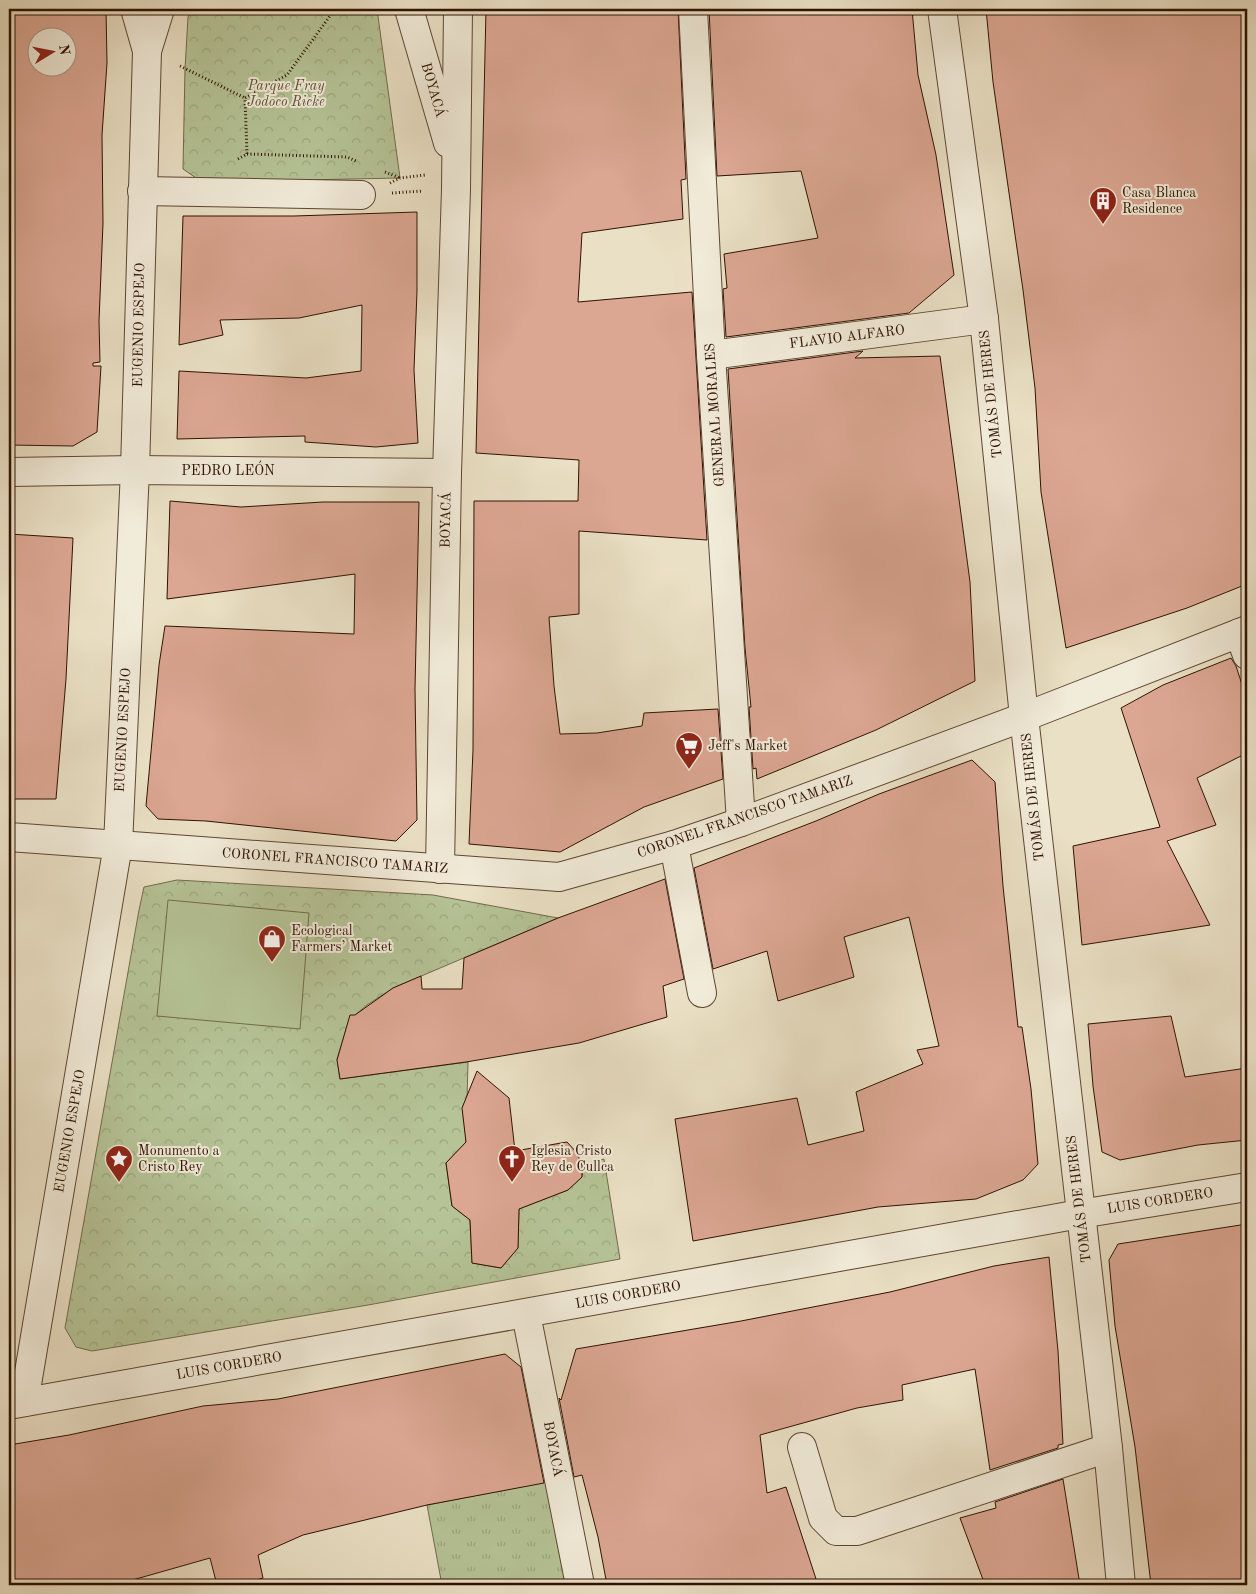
<svg xmlns="http://www.w3.org/2000/svg" width="1256" height="1594" font-family="'Old Standard TT',serif">
<defs>
<pattern id="grass-tufts" width="24" height="20" patternUnits="userSpaceOnUse" patternTransform="scale(1.25)"><rect width="24" height="20" fill="#b5c396"/><path d="M3 7l-1-3M5 7V3M7 7l1-3M15 17l-1-3M17 17v-4M19 17l1-3" fill="none" stroke="#9ca680"/></pattern>
<pattern id="park-crowns" width="20" height="18" patternUnits="userSpaceOnUse" patternTransform="scale(1.25)"><rect width="20" height="18" fill="#b5c396"/><path d="M2 6a3 3 0 1 1 6 0M12 15a3 3 0 1 1 6 0" fill="none" stroke="#9ca680"/></pattern>
</defs>
<rect width="100%" height="100%" fill="#eae0c5"/>
<filter id="stains"><feTurbulence type="fractalNoise" baseFrequency=".004" numOctaves="4"/><feColorMatrix values="0 0 0 0 .2 0 0 0 0 .09 0 0 0 0 .02 0 0 0 .5 -.17"/></filter>
<radialGradient id="worn" r=".72"><stop offset=".6" stop-color="#630" stop-opacity="0"/><stop offset="1" stop-color="#630" stop-opacity=".3"/></radialGradient>
<!-- grass -->
<path fill="url(#grass-tufts)" stroke="#726a4b" d="M 551,1481 L 566,1585 L 442,1585 L 427,1505 Z"/>
<!-- park -->
<g fill="url(#park-crowns)" stroke="#726a4b">
<path d="M 192,9 L 377,9 L 400,178 L 202,182 L 183,169 L 185,69 L 188,17 Z"/>
<path d="M 177,880 L 433,895 L 558,918 L 393,988 L 367,1005 L 349,1020 L 337,1059 L 340,1079 L 468,1062 L 466,1142 L 446,1163 L 452,1206 L 470,1220 L 472,1263 L 501,1268 L 518,1248 L 519,1209 L 568,1190 L 582,1177 L 582,1165 L 604,1159 L 620,1259 L 368,1305 L 92,1351 L 76,1347 L 65,1328 L 139,910 L 144,887 Z"/>
</g>
<!-- pitch -->
<path fill="#b5c396" stroke="#726a4b" d="M 168,900 L 309,913 L 300,1029 L 157,1016 Z"/>
<!-- building -->
<g fill="#dba692" stroke="#301200" fill-rule="evenodd">
<path d="M 9,9 L 106,9 L 107,63 L 102,135 L 103,223 L 99,321 L 100,362 L 93,363 L 93,366 L 101,366 L 97,432 L 73,446 L 9,445 ZM 38,38 L 68,38 L 68,68 L 38,68 Z"/>
<path d="M 486,9 L 678,9 L 686,179 L 681,180 L 683,219 L 582,233 L 578,302 L 692,292 L 707,540 L 579,531 L 579,614 L 549,617 L 554,686 L 560,734 L 597,733 L 642,726 L 644,713 L 718,709 L 723,779 L 644,807 L 560,852 L 469,844 L 473,750 L 474,501 L 578,501 L 579,460 L 476,453 Z"/>
<path d="M 709,9 L 912,9 L 918,75 L 936,155 L 954,275 L 909,313 L 726,337 L 723,289 L 727,288 L 724,254 L 818,238 L 801,171 L 717,176 Z"/>
<path d="M 986,9 L 1247,9 L 1247,584 L 1187,608 L 1066,648 L 1041,492 L 1035,388 L 1023,290 L 993,82 Z"/>
<path d="M 417,212 L 417,291 L 414,370 L 418,443 L 376,447 L 305,442 L 305,436 L 177,439 L 179,371 L 306,378 L 361,371 L 362,305 L 299,318 L 220,320 L 223,335 L 179,345 L 183,216 L 294,216 Z"/>
<path d="M 863,351 L 855,358 L 940,356 L 970,582 L 975,681 L 876,730 L 757,779 L 756,768 L 753,769 L 749,707 L 751,707 L 745,648 L 728,369 Z"/>
<path d="M 170,501 L 241,507 L 323,502 L 419,502 L 415,689 L 417,820 L 396,841 L 206,821 L 158,819 L 146,806 L 159,665 L 165,626 L 354,634 L 355,574 L 167,599 Z"/>
<path d="M 9,534 L 73,538 L 66,679 L 56,799 L 9,799 Z"/>
<path d="M 1231,658 L 1236,666 L 1247,700 L 1247,753 L 1197,778 L 1216,825 L 1167,841 L 1210,925 L 1082,945 L 1073,846 L 1160,827 L 1121,708 L 1163,685 Z"/>
<path d="M 972,760 L 995,782 L 1003,886 L 1018,1027 L 1022,1027 L 1031,1089 L 1038,1164 L 1023,1180 L 976,1199 L 878,1207 L 693,1241 L 675,1119 L 797,1098 L 808,1145 L 864,1131 L 856,1092 L 923,1064 L 917,1050 L 939,1046 L 909,917 L 844,937 L 854,977 L 778,1001 L 767,951 L 713,969 L 694,868 L 816,821 L 879,794 Z"/>
<path d="M 665,879 L 684,979 L 663,986 L 667,1017 L 579,1043 L 466,1062 L 340,1079 L 337,1060 L 350,1015 L 355,1015 L 393,988 L 421,976 L 422,989 L 462,989 L 464,958 L 558,918 Z"/>
<path d="M 1171,1016 L 1185,1077 L 1247,1068 L 1247,1140 L 1198,1145 L 1120,1160 L 1102,1152 L 1093,1086 L 1088,1024 Z"/>
<path d="M 477,1071 L 509,1098 L 515,1151 L 567,1142 L 577,1153 L 582,1165 L 582,1177 L 568,1190 L 519,1209 L 518,1248 L 501,1268 L 472,1263 L 470,1220 L 452,1206 L 446,1163 L 466,1142 L 462,1108 Z"/>
<path d="M 1247,1224 L 1247,1585 L 1151,1585 L 1135,1447 L 1115,1326 L 1109,1260 L 1118,1244 Z"/>
<path d="M 1049,1257 L 1058,1351 L 1063,1444 L 1058,1445 L 1058,1448 L 990,1470 L 975,1369 L 902,1385 L 903,1400 L 857,1408 L 760,1435 L 767,1493 L 786,1487 L 818,1585 L 607,1585 L 598,1537 L 582,1475 L 574,1477 L 559,1398 L 561,1400 L 576,1349 L 741,1321 L 890,1292 L 994,1266 Z"/>
<path d="M 505,1354 L 521,1367 L 544,1483 L 427,1505 L 303,1535 L 258,1555 L 263,1578 L 241,1585 L 217,1585 L 210,1558 L 115,1585 L 14,1585 L 9,1545 L 9,1445 L 69,1435 L 203,1406 L 278,1399 Z"/>
<path d="M 1063,1479 L 1080,1585 L 985,1585 L 960,1518 L 996,1508 L 995,1502 Z"/>
</g>
<g fill="none" stroke-linecap="round" stroke-linejoin="round">
<defs>
<g id="minor">
<path d="M 409,9 L 448,143"/>
<path d="M 693,9 L 711,355 L 741,822"/>
<path d="M 942,9 L 984,319 L 1024,717 L 1108,1448 L 1121,1585"/>
<path d="M 147,51 L 160,9"/>
<path d="M 142,191 L 361,195"/>
<path d="M 711,355 L 984,319"/>
<path d="M 9,472 L 135,470 L 447,473"/>
<path d="M 1239,633 L 1247,655"/>
<path d="M 9,837 L 559,877 L 674,845 L 741,822 L 1024,717 L 1247,630"/>
<path d="M 674,845 L 702,993"/>
<path d="M 440,869 L 447,473 L 456,189 L 458,9"/>
<path d="M 526,1314 L 580,1585"/>
<path d="M 24,1402 L 118,845 L 135,470 L 147,51 L 135,9"/>
<path d="M 9,1405 L 1080,1214 L 1247,1187"/>
<path d="M 802,1447 L 823,1518 L 836,1531 L 857,1531 L 1108,1448"/>
</g>
</defs>
<!-- minor casing -->
<use href="#minor" stroke="#5e4631" stroke-width="30"/>
<!-- path -->
<g stroke="#301200" stroke-width="3" stroke-dasharray="1 2.5" stroke-linecap="butt">
<path d="M 180,66 L 245,98"/>
<path d="M 247,154 L 347,157 L 356,161"/>
<path d="M 238,159 L 247,154 L 245,98 L 287,75 L 335,9"/>
<path d="M 385,172 L 400,178"/>
<path d="M 390,183 L 400,178 L 425,175"/>
<path d="M 392,193 L 423,191"/>
</g>
<!-- minor -->
<use href="#minor" stroke="#f1ebd9" stroke-width="28"/>
</g>
<!-- icons -->
<defs>
<symbol id="building-pin" viewBox="-11 -11 22 30"><path d="M0 17L-7.5 6A9.5 9.5 0 1 1 7.5 6Z" fill="#8f2418" stroke="#f1ebd9"/><path d="M-4-6H4V6H1V3H-1V6H-4ZM-2.5-4.3h1.7v1.8h-1.7ZM.8-4.3h1.7v1.8H.8ZM-2.5-1h1.7V.8h-1.7ZM.8-1h1.7V.8H.8Z" fill="#fff"/></symbol>
<symbol id="supermarket-pin" viewBox="-11 -11 22 30"><path d="M0 17L-7.5 6A9.5 9.5 0 1 1 7.5 6Z" fill="#8f2418" stroke="#f1ebd9"/><path d="M-6-5.5h2.5l.6 2H6L4.5 2H-2.5L-4.4-4H-6ZM-1.5 3.2a1.3 1.3 0 1 0 .1 0ZM3 3.2a1.3 1.3 0 1 0 .1 0Z" fill="#fff"/></symbol>
<symbol id="shop-pin" viewBox="-11 -11 22 30"><path d="M0 17L-7.5 6A9.5 9.5 0 1 1 7.5 6Z" fill="#8f2418" stroke="#f1ebd9"/><path d="M-5-2.5h2.3a2.7 3.5 0 0 1 5.4 0H5L5.5 6h-11ZM-1.5-2.5h3a1.5 2.3 0 0 0-3 0Z" fill="#fff"/></symbol>
<symbol id="sight-pin" viewBox="-11 -11 22 30"><path d="M0 17L-7.5 6A9.5 9.5 0 1 1 7.5 6Z" fill="#8f2418" stroke="#f1ebd9"/><path d="M0-6L1.8-2.2L6-1.7L2.9 1.2L3.7 5.4L0 3.3L-3.7 5.4L-2.9 1.2L-6-1.7L-1.8-2.2Z" fill="#fff"/></symbol>
<symbol id="church-pin" viewBox="-11 -11 22 30"><path d="M0 17L-7.5 6A9.5 9.5 0 1 1 7.5 6Z" fill="#8f2418" stroke="#f1ebd9"/><path d="M-1.2-6h2.4v3.5h3.3v2.4h-3.3V6h-2.4V-.1h-3.3v-2.4h3.3Z" fill="#fff"/></symbol>
</defs>
<g fill-rule="evenodd">
<use href="#building-pin" x="1087" y="185" width="32" height="43"/>
<use href="#supermarket-pin" x="673" y="730" width="32" height="43"/>
<use href="#shop-pin" x="256" y="923" width="32" height="43"/>
<use href="#sight-pin" x="103" y="1143" width="32" height="43"/>
<use href="#church-pin" x="496" y="1143" width="32" height="43"/>
</g>
<g text-anchor="middle" dominant-baseline="central" stroke-width="4" stroke-linejoin="round" paint-order="stroke">
<!-- park labels -->
<g font-size="14" font-style="italic" fill="#5f5034" stroke="#f1ebd9">
<text x="286" y="86">Parque Fray<tspan x="286" dy="16">Jodoco Ricke</tspan></text>
</g>
<!-- street labels -->
<g font-size="14" fill="#301200" stroke="#f1ebd9">
<text transform="translate(433 90) rotate(74)">BOYACÁ</text>
<text transform="translate(139 325) rotate(-89)">EUGENIO ESPEJO</text>
<text transform="translate(847 337) rotate(-7)">FLAVIO ALFARO</text>
<text transform="translate(991 394) rotate(-96)">TOMÁS DE HERES</text>
<text transform="translate(715 415) rotate(-94)">GENERAL MORALES</text>
<text x="228" y="471">PEDRO LEÓN</text>
<text transform="translate(446 520) rotate(-89)">BOYACÁ</text>
<text transform="translate(123 730) rotate(-87)">EUGENIO ESPEJO</text>
<text transform="translate(1033 797) rotate(-96)">TOMÁS DE HERES</text>
<text transform="translate(745 817) rotate(-19)">CORONEL FRANCISCO TAMARIZ</text>
<text transform="translate(335 861) rotate(4)">CORONEL FRANCISCO TAMARIZ</text>
<text transform="translate(70 1131) rotate(-80)">EUGENIO ESPEJO</text>
<text transform="translate(1079 1199) rotate(-97)">TOMÁS DE HERES</text>
<text transform="translate(1160 1201) rotate(-9)">LUIS CORDERO</text>
<text transform="translate(628 1295) rotate(-10)">LUIS CORDERO</text>
<text transform="translate(229 1366) rotate(-10)">LUIS CORDERO</text>
<text transform="translate(553 1449) rotate(79)">BOYACÁ</text>
</g>
<!-- poi labels -->
<g font-size="14" fill="#301200" stroke="#f1ebd9" text-anchor="start">
<text x="1122" y="193">Casa Blanca<tspan x="1122" dy="16">Residence</tspan></text>
<text x="708" y="746">Jeff's Market</text>
<text x="291" y="931">Ecological<tspan x="291" dy="16">Farmers’ Market</tspan></text>
<text x="138" y="1151">Monumento a<tspan x="138" dy="16">Cristo Rey</tspan></text>
<text x="531" y="1151">Iglesia Cristo<tspan x="531" dy="16">Rey de Cullca</tspan></text>
</g>
</g>
<!-- margin -->
<rect width="1256" height="1594" fill="none" stroke="#eae0c5" stroke-width="30"/>
<rect x="10" y="10" width="1236" height="1574" fill="none" stroke="#301200" stroke-width="2.5"/>
<rect x="15" y="15" width="1226" height="1564" fill="none" stroke="#301200"/>
<!-- north arrow -->
<g transform="translate(52 52) rotate(80)"><circle r="24" fill="#f1ebd9" stroke="#a49482"/>
<path d="M0-4L9 19L0 12L-9 19Z" fill="#8f2418"/>
<text y="-8" font-size="14" font-weight="bold" text-anchor="middle" fill="#301200">N</text>
</g>
<rect width="100%" height="100%" filter="url(#stains)"/>
<rect width="100%" height="100%" fill="url(#worn)"/>
</svg>
